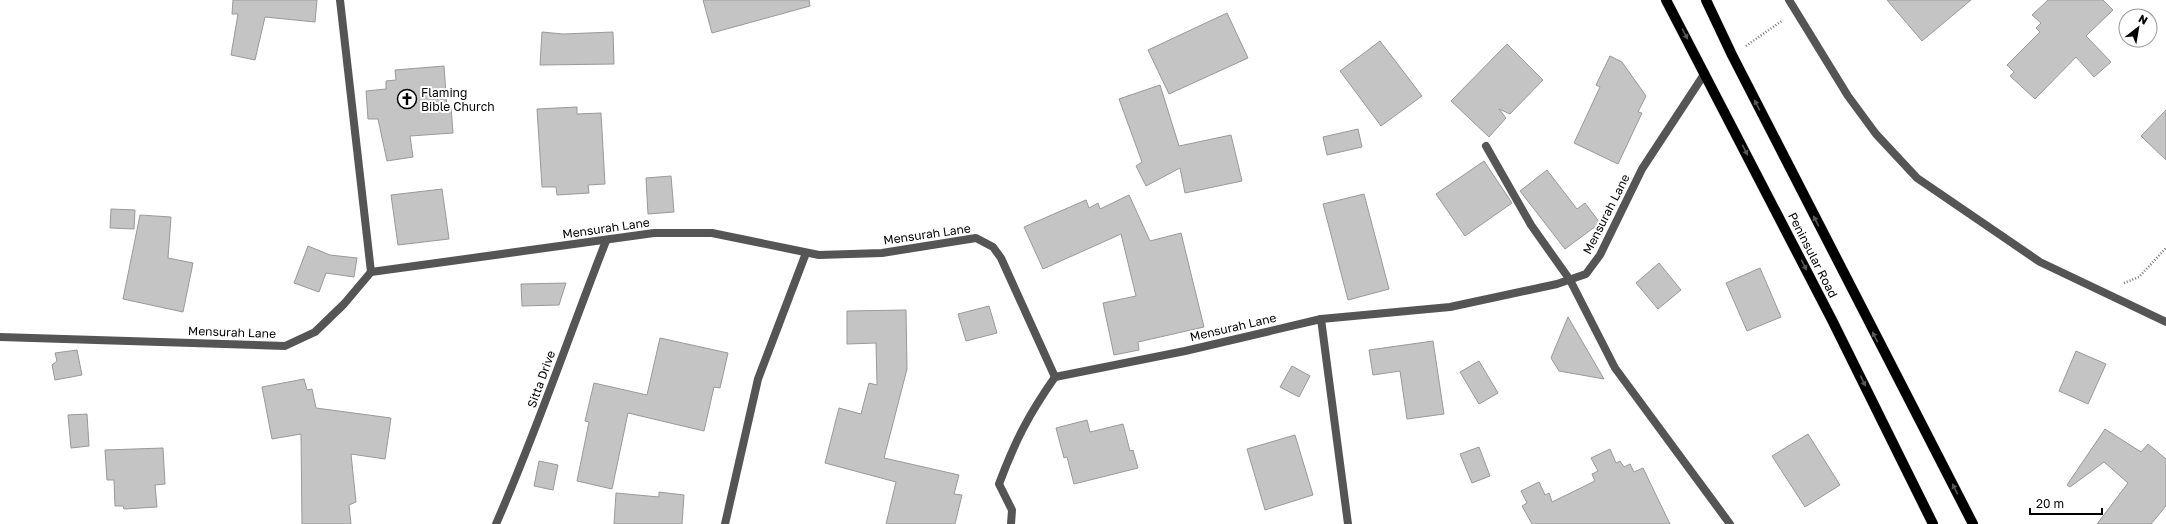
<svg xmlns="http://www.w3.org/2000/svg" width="2166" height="524" font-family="'Golos Text',sans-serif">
<rect width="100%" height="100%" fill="#fff"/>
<!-- building -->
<g fill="#c4c4c4" stroke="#999">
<path d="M 233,0 L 317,0 L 315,22 L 265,17 L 255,60 L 231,55 L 238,14 L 232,14 Z"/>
<path d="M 703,0 L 809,0 L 810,6 L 712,33 Z"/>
<path d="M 1887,0 L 1971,0 L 1922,41 Z"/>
<path d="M 2048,0 L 2103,0 L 2113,10 L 2086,36 L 2111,62 L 2094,77 L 2076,57 L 2035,99 L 2010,76 L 2014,72 L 2007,65 L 2040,32 L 2036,28 L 2041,23 L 2032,15 Z"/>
<path d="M 1227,13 L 1248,58 L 1169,94 L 1148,50 Z"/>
<path d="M 542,32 L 563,34 L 613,32 L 614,64 L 540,65 Z"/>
<path d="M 1380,41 L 1422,96 L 1381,126 L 1340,71 Z"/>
<path d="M 1507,44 L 1543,80 L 1510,114 L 1499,109 L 1506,118 L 1489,137 L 1451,101 Z"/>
<path d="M 1610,56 L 1622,62 L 1646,96 L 1638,112 L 1642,113 L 1618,164 L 1574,143 L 1600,87 L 1596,85 Z"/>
<path d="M 444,66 L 447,108 L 451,107 L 453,133 L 410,136 L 413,157 L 387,161 L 378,119 L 368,119 L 366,91 L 386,89 L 386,81 L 396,80 L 395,70 Z"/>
<path d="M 1160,85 L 1179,146 L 1231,135 L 1242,181 L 1185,193 L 1180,168 L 1146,186 L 1136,166 L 1142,162 L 1119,99 Z"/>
<path d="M 577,107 L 577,114 L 601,113 L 605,184 L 588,185 L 589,193 L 557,195 L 556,187 L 542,187 L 537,109 Z"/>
<path d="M 2166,110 L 2166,160 L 2141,136 Z"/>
<path d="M 1358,129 L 1362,147 L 1327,155 L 1323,137 Z"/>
<path d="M 1484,161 L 1512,203 L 1465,236 L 1436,194 Z"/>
<path d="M 1547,170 L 1577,209 L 1585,203 L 1600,223 L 1565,249 L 1520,191 Z"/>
<path d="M 671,176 L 674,212 L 648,214 L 646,178 Z"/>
<path d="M 442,189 L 449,239 L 398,245 L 391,195 Z"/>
<path d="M 1364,194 L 1389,289 L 1348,300 L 1323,204 Z"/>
<path d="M 1129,195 L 1150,241 L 1181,233 L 1204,327 L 1138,342 L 1139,350 L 1114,355 L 1103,303 L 1136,296 L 1121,234 L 1043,269 L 1024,227 L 1086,200 L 1089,208 L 1098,203 L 1100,209 Z"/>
<path d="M 111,209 L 135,210 L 134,229 L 110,228 Z"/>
<path d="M 140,215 L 171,217 L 168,258 L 193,263 L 183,312 L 123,299 Z"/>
<path d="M 308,246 L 330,255 L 357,258 L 354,277 L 326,273 L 319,292 L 294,283 Z"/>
<path d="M 1659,263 L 1681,290 L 1658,309 L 1636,283 Z"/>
<path d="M 1760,268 L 1781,317 L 1747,331 L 1726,283 Z"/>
<path d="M 566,283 L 559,305 L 522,306 L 521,284 Z"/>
<path d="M 989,306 L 997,333 L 966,341 L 958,314 Z"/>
<path d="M 906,310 L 907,369 L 884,458 L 959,475 L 954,494 L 962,495 L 955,524 L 886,524 L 896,482 L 825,463 L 839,408 L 861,414 L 869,383 L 877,385 L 876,343 L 847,344 L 847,311 Z"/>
<path d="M 1568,317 L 1604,379 L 1559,371 L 1551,358 Z"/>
<path d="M 660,338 L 728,353 L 720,388 L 714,387 L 704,431 L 628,413 L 612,489 L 577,481 L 589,422 L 585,421 L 594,383 L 647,395 Z"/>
<path d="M 1433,341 L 1444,414 L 1407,419 L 1400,371 L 1373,375 L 1369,350 Z"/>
<path d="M 77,350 L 82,375 L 55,380 L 52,365 L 57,361 L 55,353 Z"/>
<path d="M 2076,351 L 2106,364 L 2088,404 L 2059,391 Z"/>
<path d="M 1479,361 L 1498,393 L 1479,404 L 1460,372 Z"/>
<path d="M 1292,366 L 1310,376 L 1299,397 L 1280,387 Z"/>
<path d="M 304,379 L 307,390 L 312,389 L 316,408 L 391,418 L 385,459 L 351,454 L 356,502 L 349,505 L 351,524 L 302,524 L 301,434 L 272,439 L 262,387 Z"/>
<path d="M 87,414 L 89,446 L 71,448 L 68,415 Z"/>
<path d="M 1087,420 L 1090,432 L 1123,424 L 1130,451 L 1133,450 L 1138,468 L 1074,484 L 1067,457 L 1064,458 L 1056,428 Z"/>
<path d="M 2105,429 L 2141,452 L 2148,444 L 2166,459 L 2166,506 L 2151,524 L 2097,524 L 2128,483 L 2104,462 L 2070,487 L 2067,485 Z"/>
<path d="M 1808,434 L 1840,485 L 1805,507 L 1772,456 Z"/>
<path d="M 1295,435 L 1313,495 L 1265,510 L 1247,449 Z"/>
<path d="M 1479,447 L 1490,476 L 1472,483 L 1460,454 Z"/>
<path d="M 163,448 L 165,484 L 155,485 L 157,507 L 124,509 L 123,506 L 115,506 L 114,480 L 107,480 L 105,450 Z"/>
<path d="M 1610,449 L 1616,463 L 1620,461 L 1624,467 L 1630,464 L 1634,472 L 1643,468 L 1670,524 L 1532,524 L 1522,506 L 1527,503 L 1521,491 L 1539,482 L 1545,495 L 1549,493 L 1552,502 L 1595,481 L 1592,474 L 1598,471 L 1591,458 Z"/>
<path d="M 539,461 L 558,465 L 553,490 L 534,486 Z"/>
<path d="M 659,492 L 684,495 L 682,524 L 614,524 L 616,493 L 659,497 Z"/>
</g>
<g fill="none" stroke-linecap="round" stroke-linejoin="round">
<defs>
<g id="primary">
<path d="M 1666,0 L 1832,320 L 1933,524"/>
<path d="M 1706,0 L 1732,55 L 1973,524"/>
</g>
</defs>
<!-- primary casing -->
<use href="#primary" stroke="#dbdbdb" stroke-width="11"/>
<!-- path -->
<g stroke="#777" stroke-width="2.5" stroke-dasharray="1 2" stroke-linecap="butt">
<path d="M 1746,46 L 1783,20"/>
<path d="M 2124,283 L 2139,277 L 2166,248"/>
</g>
<!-- street -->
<g stroke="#555" stroke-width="8">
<path d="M 340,0 L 371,272"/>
<path d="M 1789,0 L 1848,96 L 1876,134 L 1917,178 L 2040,262 L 2166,322"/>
<path d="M 1486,146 L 1531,225 L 1570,280 L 1615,368 L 1730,524"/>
<path d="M 1321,319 L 1348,524"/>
<path d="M 0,337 L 285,346 L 315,332 L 344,304 L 371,272 L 654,233 L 712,233 L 819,255 L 882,253 L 976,238 L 993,247 L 1001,258 L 1055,377"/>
<path d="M 1055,377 L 1185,351 L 1321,319 L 1450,307 L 1557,284 L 1586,274 L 1600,255 L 1642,169 L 1705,73"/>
<path d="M 496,524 C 537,431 569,335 606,241"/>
<path d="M 725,524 L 758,379 L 806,253"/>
<path d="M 1011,524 L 1012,510 L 999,484 C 1015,441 1029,414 1055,377"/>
</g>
<!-- primary -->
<use href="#primary" stroke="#000" stroke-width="10"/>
</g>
<!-- one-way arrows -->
<defs><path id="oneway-solid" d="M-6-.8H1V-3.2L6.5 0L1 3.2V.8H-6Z"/></defs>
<g fill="#595959">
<use href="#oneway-solid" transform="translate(1685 34) rotate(62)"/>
<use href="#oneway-solid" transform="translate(1757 105) rotate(-117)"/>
<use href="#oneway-solid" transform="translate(1745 150) rotate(63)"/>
<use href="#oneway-solid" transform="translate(1816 221) rotate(-117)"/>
<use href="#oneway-solid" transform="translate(1804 265) rotate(63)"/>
<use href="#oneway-solid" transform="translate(1875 337) rotate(-117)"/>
<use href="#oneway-solid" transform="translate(1863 381) rotate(64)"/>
<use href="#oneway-solid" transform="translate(1955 489) rotate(-117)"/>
</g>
<!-- icons -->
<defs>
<symbol id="church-ring" viewBox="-11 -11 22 22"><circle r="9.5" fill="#fff" stroke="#000" stroke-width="1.5"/><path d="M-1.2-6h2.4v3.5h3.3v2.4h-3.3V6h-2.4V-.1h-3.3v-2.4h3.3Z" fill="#000"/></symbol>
</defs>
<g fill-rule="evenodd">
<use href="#church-ring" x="396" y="88" width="22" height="22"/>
</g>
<g text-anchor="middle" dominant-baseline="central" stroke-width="4" stroke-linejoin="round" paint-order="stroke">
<!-- poi labels -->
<g font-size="12" fill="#000" stroke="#fff" text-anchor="start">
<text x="421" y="92">Flaming<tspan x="421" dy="14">Bible Church</tspan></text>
</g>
<!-- street labels -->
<g font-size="12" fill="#000" stroke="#fff">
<text transform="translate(1606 214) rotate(-63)">Mensurah Lane</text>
<text transform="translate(606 228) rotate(-8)">Mensurah Lane</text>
<text transform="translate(927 234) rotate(-8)">Mensurah Lane</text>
<text transform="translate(1813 255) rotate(63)">Peninsular Road</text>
<text transform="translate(1233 327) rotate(-13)">Mensurah Lane</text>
<text transform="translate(232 332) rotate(2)">Mensurah Lane</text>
<text transform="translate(541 379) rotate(-70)">Sitta Drive</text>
</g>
</g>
<!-- north arrow -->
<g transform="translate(2138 28) rotate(31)"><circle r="19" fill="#ffffff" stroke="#999999"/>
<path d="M0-3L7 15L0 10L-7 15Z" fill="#000000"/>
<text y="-6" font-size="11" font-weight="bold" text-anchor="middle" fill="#000000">N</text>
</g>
<!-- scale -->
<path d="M2030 508v6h72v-6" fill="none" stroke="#000000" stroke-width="2"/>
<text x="2036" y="508" font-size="12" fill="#000000" stroke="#ffffff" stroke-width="3" paint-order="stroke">20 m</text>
</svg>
